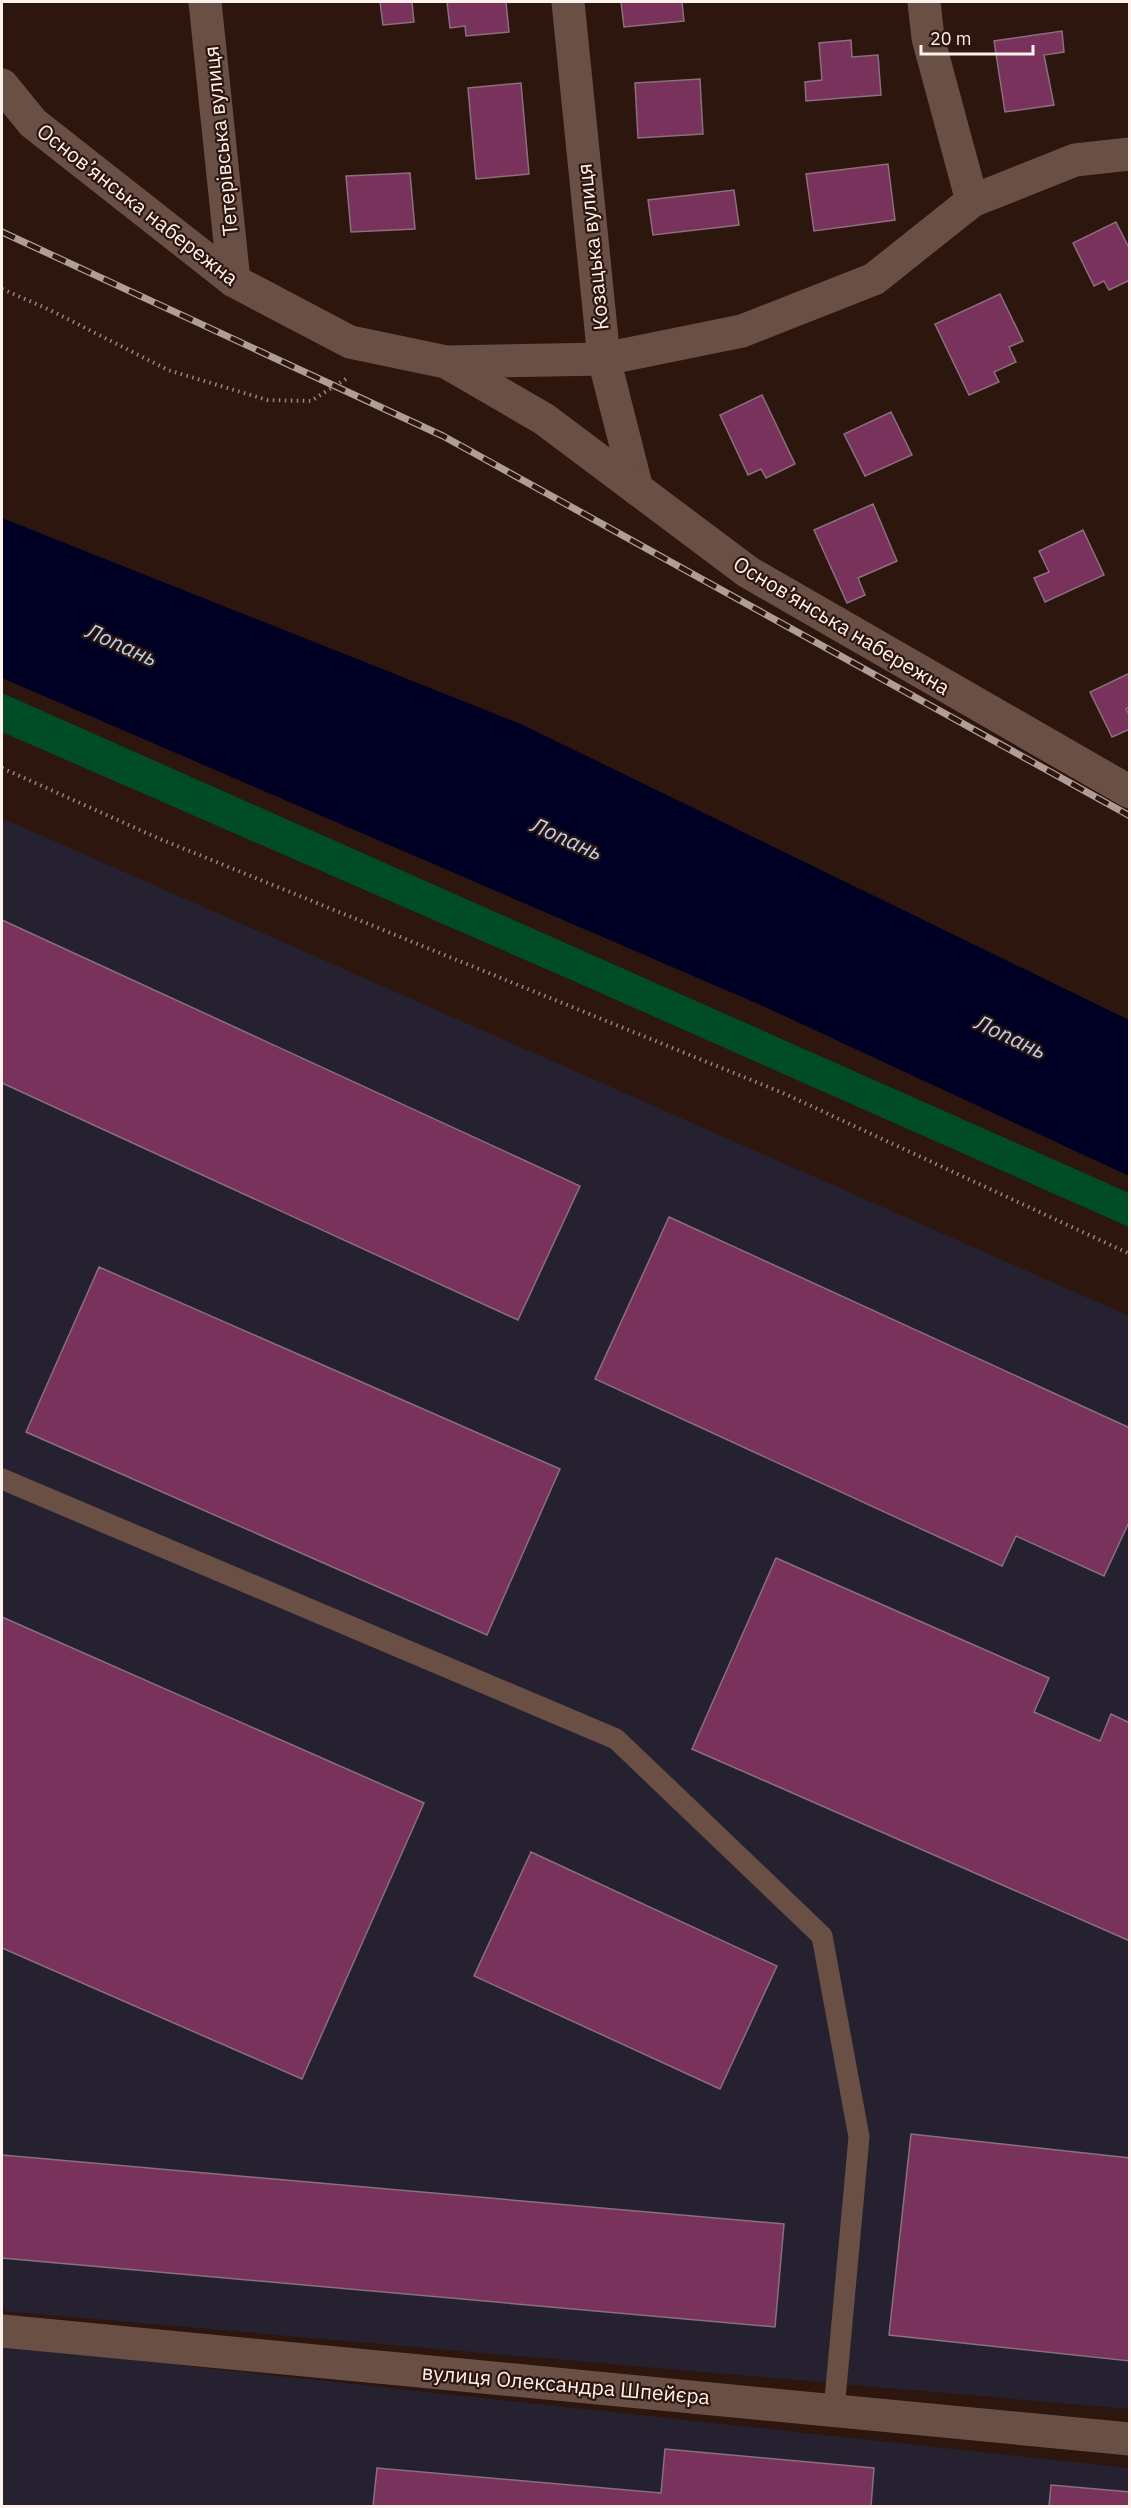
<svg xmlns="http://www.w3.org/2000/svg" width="1131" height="2508" font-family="'IBM Plex Sans',sans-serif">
<rect width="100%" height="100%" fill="#2c160e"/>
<!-- industrial -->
<g fill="#262130">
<path d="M 2,818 L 1129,1316 L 1129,2409 L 2,2311 Z"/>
<path d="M 2,2346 L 1129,2468 L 1129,2506 L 2,2506 Z"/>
</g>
<!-- green -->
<path fill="#004c26" d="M 2,693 L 1129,1193 L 1129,1227 L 569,979 L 2,732 Z"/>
<!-- water -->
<path fill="#000025" d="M 2,518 L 523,725 L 1129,1020 L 1129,1176 L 765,1007 L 2,678 Z"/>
<!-- building -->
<g fill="#78325c" stroke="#8a6f7d" stroke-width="1.5">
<path d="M 380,2 L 412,2 L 414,22 L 383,25 Z"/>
<path d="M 447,2 L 506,2 L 509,32 L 466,36 L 465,26 L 450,28 Z"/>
<path d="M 621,2 L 682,2 L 684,21 L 624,27 Z"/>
<path d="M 1062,31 L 1064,52 L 1044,55 L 1054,105 L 1005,112 L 994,41 Z"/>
<path d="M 851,40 L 852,57 L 878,55 L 881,95 L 806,101 L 805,82 L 822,80 L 819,43 Z"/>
<path d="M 700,79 L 703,134 L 638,138 L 635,83 Z"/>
<path d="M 521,83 L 529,174 L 476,179 L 468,88 Z"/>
<path d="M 888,164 L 895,220 L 814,231 L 806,174 Z"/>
<path d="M 410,173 L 415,229 L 351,232 L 346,176 Z"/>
<path d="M 734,190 L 739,225 L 653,235 L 648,200 Z"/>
<path d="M 1116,222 L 1130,250 L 1130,280 L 1109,290 L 1104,281 L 1094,286 L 1073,243 Z"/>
<path d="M 1000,294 L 1023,341 L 1009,347 L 1016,362 L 994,372 L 999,382 L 969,395 L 935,324 Z"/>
<path d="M 762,395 L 795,464 L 766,478 L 761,469 L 748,475 L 720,415 Z"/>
<path d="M 891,412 L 912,455 L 865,476 L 844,434 Z"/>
<path d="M 873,504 L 897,561 L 858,578 L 865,595 L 847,603 L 814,530 Z"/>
<path d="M 1083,530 L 1104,575 L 1045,602 L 1034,578 L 1049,572 L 1039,551 Z"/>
<path d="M 1130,673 L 1130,707 L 1126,709 L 1130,716 L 1130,729 L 1112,737 L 1090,692 Z"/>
<path d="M 2,920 L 580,1186 L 518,1320 L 2,1083 Z"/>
<path d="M 669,1217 L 1130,1428 L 1130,1520 L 1104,1576 L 1016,1536 L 1002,1566 L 595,1379 Z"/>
<path d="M 99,1267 L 560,1469 L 487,1635 L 26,1432 Z"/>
<path d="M 776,1558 L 1049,1678 L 1034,1712 L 1100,1741 L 1111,1714 L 1130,1723 L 1130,1941 L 692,1749 Z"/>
<path d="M 2,1617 L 424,1803 L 302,2079 L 2,1948 Z"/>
<path d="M 531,1852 L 777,1966 L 720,2089 L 474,1976 Z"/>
<path d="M 911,2134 L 1130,2158 L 1130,2361 L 889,2335 Z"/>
<path d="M 2,2155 L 784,2224 L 775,2327 L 2,2258 Z"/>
<path d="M 665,2449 L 874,2468 L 871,2506 L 373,2506 L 377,2468 L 661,2493 Z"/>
<path d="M 1051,2485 L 1130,2492 L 1130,2506 L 1049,2506 Z"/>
</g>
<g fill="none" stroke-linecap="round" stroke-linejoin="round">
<!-- path -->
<g stroke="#98867f" stroke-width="4" stroke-dasharray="1.5 4.5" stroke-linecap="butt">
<path d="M 2,289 L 50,310 L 168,370 L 267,400 L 311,401 L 346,379"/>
<path d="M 2,768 L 160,839 L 783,1093 L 1130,1254"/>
</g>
<!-- service -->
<path stroke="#6a4f45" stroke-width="21" d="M 2,1479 L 616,1739 L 822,1936 L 859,2137 L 834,2410"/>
<!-- minor -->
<g stroke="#6a4f45" stroke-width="33">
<path d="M 205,2 L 234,281"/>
<path d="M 568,2 L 604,359 L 637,489"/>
<path d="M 924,2 L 928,38 L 972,201"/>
<path d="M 2,85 L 33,123 L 234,281 L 350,342 L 446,362 L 604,359 L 742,331 L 874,279 L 972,201 L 1075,160 L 1130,154"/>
<path d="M 446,362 L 544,419 L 748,572 L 1130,792"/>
<path d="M 2,2331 L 1130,2439"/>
</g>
<defs>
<path id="rail" d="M 2,232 L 443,436 L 1130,816"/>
</defs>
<!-- rail casing -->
<use href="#rail" stroke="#af9e98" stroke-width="7"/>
<!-- rail -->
<use href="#rail" stroke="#2c160e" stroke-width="4.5" stroke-dasharray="14" stroke-linecap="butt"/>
</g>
<g text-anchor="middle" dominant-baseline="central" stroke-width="4.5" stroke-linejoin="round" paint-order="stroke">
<!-- street labels -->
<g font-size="21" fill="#fff1ec" stroke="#2c160e">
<text transform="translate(220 141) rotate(-96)">Тетерівська вулиця</text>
<text transform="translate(138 204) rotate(38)">Основ’янська набережна</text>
<text transform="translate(592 247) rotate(-96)">Козацька вулиця</text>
<text transform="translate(842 625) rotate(31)">Основ’янська набережна</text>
<text transform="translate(566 2384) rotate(5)">вулиця Олександра Шпейєра</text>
</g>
<!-- water labels -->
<g font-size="22" font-style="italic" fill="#b9d3f6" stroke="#2c160e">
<text transform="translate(122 644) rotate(24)">Лопань</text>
<text transform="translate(567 838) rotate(24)">Лопань</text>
<text transform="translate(1011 1036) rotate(25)">Лопань</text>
</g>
</g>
<!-- border -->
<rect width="1131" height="2508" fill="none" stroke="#fff1ec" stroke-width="6"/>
<!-- scale -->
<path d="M921 45v9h112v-9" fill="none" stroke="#fff1ec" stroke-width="3"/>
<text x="930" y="45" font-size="18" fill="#fff1ec" stroke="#2c160e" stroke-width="4.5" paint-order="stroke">20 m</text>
</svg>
